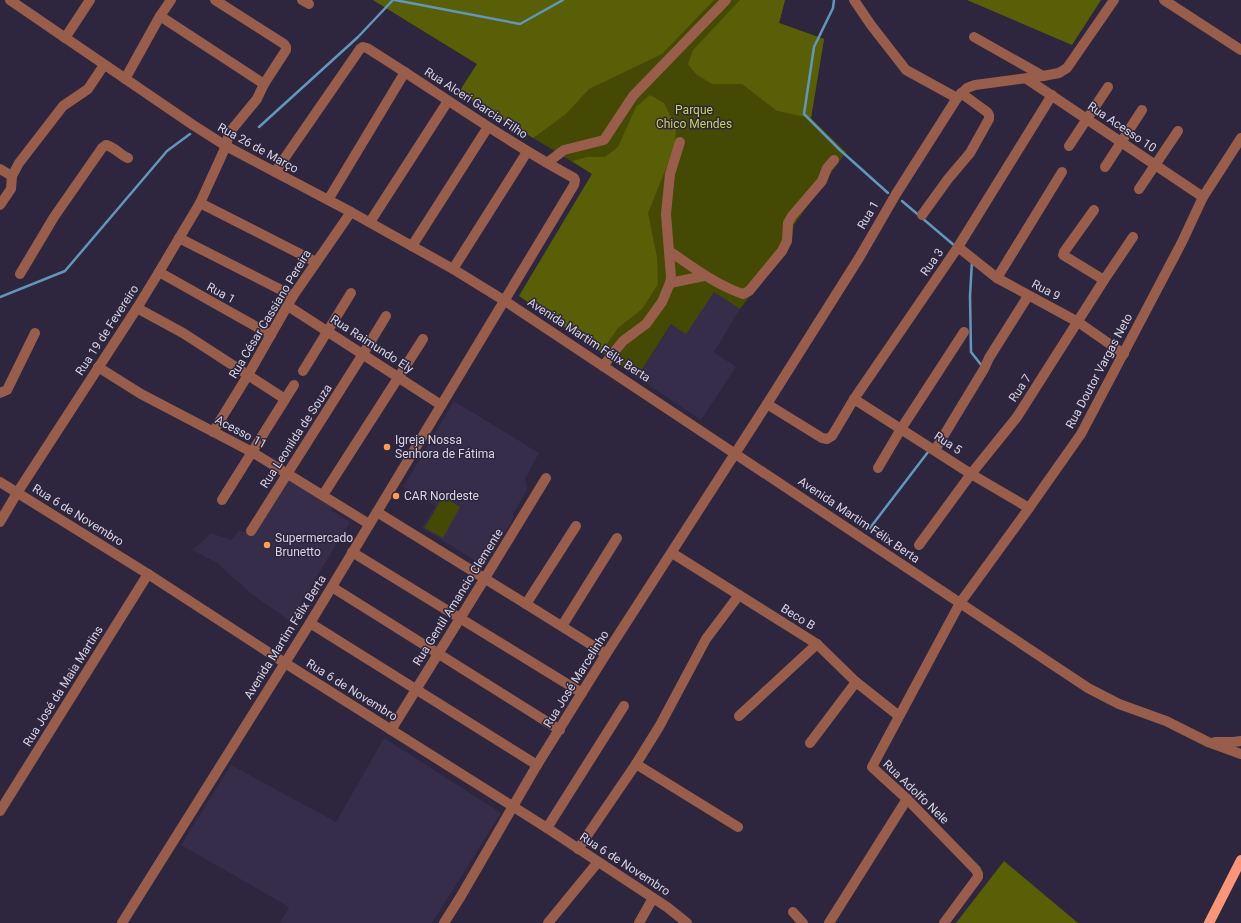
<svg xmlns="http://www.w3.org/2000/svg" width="1241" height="923" font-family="Roboto,sans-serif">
<rect width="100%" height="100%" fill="#2d263e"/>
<!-- built -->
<g fill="#362d4b">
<path d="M 714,291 L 740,309 L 714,352 L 736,367 L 701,420 L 637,377 L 672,324 L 686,333 Z"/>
<path d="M 454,401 L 539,453 L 525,479 L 527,490 L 513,514 L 513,519 L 484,566 L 422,528 L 436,506 L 403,487 Z"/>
<path d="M 288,478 L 334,506 L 331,510 L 350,522 L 290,621 L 254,596 L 217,563 L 193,550 L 211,533 L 231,540 L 239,531 L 254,534 Z"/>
<path d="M 384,738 L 501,813 L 432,923 L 280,923 L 289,907 L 181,845 L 231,765 L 336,822 Z"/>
</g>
<!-- green -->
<g fill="#444904">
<path d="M 373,0 L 785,0 L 779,23 L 824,39 L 811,118 L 846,152 L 794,225 L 791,243 L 740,309 L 714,292 L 686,334 L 671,324 L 637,377 L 519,296 L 592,174 L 459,92 L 477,64 Z"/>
<path d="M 443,496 L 460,507 L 443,538 L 425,528 Z"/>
</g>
<!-- forest -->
<g fill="#595f07">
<path d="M 373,0 L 714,0 L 662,54 L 589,89 L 566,114 L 533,138 L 459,92 L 477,64 Z"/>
<path d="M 740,0 L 785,0 L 779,23 L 824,39 L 811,118 L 777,111 L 742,84 L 712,84 L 696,74 L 688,64 L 693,50 Z"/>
<path d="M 967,0 L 1101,0 L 1072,45 Z"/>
<path d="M 650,95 L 664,103 L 676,127 L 675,146 L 648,213 L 657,257 L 658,284 L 642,309 L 618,328 L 601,352 L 519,296 L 592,174 L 572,161 L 587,157 L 605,157 L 618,147 L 636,107 Z"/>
<path d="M 1004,861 L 1078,923 L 956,923 Z"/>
</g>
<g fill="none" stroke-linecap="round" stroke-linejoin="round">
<!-- stream -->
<g stroke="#6296ba" stroke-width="2.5">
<path d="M 395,0 L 520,24 L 563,0"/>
<path d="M 834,0 L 833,8 L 814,47 L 804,114 L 840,150 L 888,193"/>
<path d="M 259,127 L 358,37 L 393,0"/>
<path d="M 902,201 L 955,246"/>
<path d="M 972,261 L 970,296 L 971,352 L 982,366"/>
<path d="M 0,297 L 65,271 L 167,151 L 190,134"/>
<path d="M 870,528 L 928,452"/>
</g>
<!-- minor -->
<g stroke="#995d4c" stroke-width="10">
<path d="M 10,0 L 193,125 L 226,146 L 351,212 L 453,269 L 505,301 L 1088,688 L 1119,704 L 1166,721 L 1208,742 L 1241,754"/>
<path d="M 302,0 L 309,4"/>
<path d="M 854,0 L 871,25 L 906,70 L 957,98"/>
<path d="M 1164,0 L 1241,50"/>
<path d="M 160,16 L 264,84"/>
<path d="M 974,37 L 1043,76"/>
<path d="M 65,38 L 90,0"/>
<path d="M 125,79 L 160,16 L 171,0"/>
<path d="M 1027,79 L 1203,197"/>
<path d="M 1069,146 L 1108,87"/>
<path d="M 547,163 L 564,150 L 604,140 L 633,96 L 726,0"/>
<path d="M 1105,167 L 1142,110"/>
<path d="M 0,169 L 12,176"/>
<path d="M 1139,189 L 1178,131"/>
<path d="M 328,200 L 405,72"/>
<path d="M 200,203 L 316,262"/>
<path d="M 0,205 L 11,189 L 12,176 L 19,163 L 63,106 L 88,89 L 104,65"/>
<path d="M 1094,210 L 1064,252 L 1063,255 L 1104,280"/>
<path d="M 922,215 L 948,179 L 970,153 L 989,119 L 989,115 L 987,112 L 961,93"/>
<path d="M 370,222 L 448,101"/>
<path d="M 179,238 L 293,296"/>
<path d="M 412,246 L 488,127"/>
<path d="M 958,247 L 997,278 L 1078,322 L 1124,354"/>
<path d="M 669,251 C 693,267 716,285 743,294 L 749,291 L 782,251 L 787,241 L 788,223 L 792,216 L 822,181 L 827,168 L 834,160"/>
<path d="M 453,269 L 527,152"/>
<path d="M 159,272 L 271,335"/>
<path d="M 20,274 L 54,217 L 102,148 L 106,145 C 115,147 120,155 128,158"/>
<path d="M 997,278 L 1062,172"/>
<path d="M 670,283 L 704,276"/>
<path d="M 288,306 L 441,405"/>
<path d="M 137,308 L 183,333 L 285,399"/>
<path d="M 603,366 L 623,341 L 646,324 L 662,302 L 670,283 L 671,277 L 666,214 L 670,174 L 680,142"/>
<path d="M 98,367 L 141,394 L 252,452 L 369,524"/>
<path d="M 303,371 L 351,293"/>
<path d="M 0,393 L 7,390 L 35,333"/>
<path d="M 854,399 L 971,474 L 1029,508"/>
<path d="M 767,404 L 822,438 L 827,439 L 832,436 L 854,399 L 958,247 L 1052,95"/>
<path d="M 213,432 L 248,375 L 293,296 L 351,212"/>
<path d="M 935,450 L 984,369 L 989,358 L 1028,296"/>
<path d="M 878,468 L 901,429 L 964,332"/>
<path d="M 0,482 L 148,574 L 285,663 L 547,828 L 667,907 L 687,923"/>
<path d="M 323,495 L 423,339"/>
<path d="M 222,500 L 294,385"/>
<path d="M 377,512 L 526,604 L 606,654"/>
<path d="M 0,522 L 17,493 L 137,308 L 159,272 L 200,203 L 226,146 L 229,133 L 257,99 L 264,84 L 286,50 L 286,47 L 284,44 L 215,0"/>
<path d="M 251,531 L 363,354 L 386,316"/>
<path d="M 919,545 L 971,474 L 1017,417 L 1104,280 L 1133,237"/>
<path d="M 352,552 L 582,693"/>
<path d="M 672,553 L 817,644 L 856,682 L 899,716"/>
<path d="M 332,587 L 560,730"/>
<path d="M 526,604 L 576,526"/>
<path d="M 310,623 L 537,765"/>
<path d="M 562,626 L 617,538"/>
<path d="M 739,716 L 817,644"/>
<path d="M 391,730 L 485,578 L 546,478"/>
<path d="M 1215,742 L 1233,742 L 1241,741"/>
<path d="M 810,743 L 856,682"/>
<path d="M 636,764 L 738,827"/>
<path d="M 0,811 L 148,574"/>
<path d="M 547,828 L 624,706"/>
<path d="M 578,849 L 636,764 L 659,727 L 706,639 L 739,595"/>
<path d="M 793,912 L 803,923"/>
<path d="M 122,923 L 310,623 L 574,185 L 575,180 L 574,178 C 502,139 436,91 367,48 L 363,47 L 360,49 L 275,172"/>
<path d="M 444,923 L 461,896 L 537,765 L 606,654 L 767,404 L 859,258 L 896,194 L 957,98 L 967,88 L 975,85 L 1043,76 L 1059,73 L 1067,68 L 1114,0"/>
<path d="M 548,923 L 598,862"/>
<path d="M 639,923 L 653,898"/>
<path d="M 829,923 L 907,799"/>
<path d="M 944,923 L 978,877 L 978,874 L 976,870 L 907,799 L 872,767 L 960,603 L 1029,508 L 1081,434 L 1182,242 L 1203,197 L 1241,138"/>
</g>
<!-- major -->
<path stroke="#f99579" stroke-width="10" d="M 1209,923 L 1241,860"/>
</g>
<!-- markers -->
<g fill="#fe9b59" stroke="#2d263e" stroke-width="1.5">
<circle cx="387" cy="447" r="4"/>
<circle cx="396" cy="496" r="4"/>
<circle cx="267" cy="545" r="4"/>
</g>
<g text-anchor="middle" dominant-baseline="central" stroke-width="3" stroke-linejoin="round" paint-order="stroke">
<!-- street labels -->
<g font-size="12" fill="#d7d3e3" stroke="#2d263e">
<text transform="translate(476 103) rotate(33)">Rua Alceri Garcia Filho</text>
<text transform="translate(1122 127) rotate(34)">Rua Acesso 10</text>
<text transform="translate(258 148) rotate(29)">Rua 26 de Março</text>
<text transform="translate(868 215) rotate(-60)">Rua 1</text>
<text transform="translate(932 262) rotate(-55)">Rua 3</text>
<text transform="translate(1046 290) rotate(28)">Rua 9</text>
<text transform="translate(221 293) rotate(29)">Rua 1</text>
<text transform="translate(270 314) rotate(-59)">Rua César Cassiano Pereira</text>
<text transform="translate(107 330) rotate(-57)">Rua 19 de Fevereiro</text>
<text transform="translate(589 340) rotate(33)">Avenida Martim Félix Berta</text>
<text transform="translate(372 344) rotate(33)">Rua Raimundo Ely</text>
<text transform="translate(1099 371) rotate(-62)">Rua Doutor Vargas Neto</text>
<text transform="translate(1020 388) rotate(-57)">Rua 7</text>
<text transform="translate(241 432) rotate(28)">Acesso 11</text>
<text transform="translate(296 436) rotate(-57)">Rua Leonilda de Souza</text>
<text transform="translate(948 443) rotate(33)">Rua 5</text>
<text transform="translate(78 515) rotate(32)">Rua 6 de Novembro</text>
<text transform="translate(859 520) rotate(34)">Avenida Martim Félix Berta</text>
<text transform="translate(458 597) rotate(-58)">Rua Gentil Amancio Clemente</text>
<text transform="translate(798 617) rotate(32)">Beco B</text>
<text transform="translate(285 637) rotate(-58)">Avenida Martim Félix Berta</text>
<text transform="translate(576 679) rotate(-58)">Rua José Marcelinho</text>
<text transform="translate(63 686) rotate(-58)">Rua José da Maia Martins</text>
<text transform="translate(352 690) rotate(32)">Rua 6 de Novembro</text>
<text transform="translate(916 792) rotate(44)">Rua Adolfo Nele</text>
<text transform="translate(625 864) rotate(33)">Rua 6 de Novembro</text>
</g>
<!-- park labels -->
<g font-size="12" fill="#c8d44d" stroke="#2d263e">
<text x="694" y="110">Parque<tspan x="694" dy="14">Chico Mendes</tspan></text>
</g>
<!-- poi labels -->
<g font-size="12" fill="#d7d3e3" stroke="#2d263e" text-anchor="start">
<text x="395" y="440">Igreja Nossa<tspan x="395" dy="14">Senhora de Fátima</tspan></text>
<text x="404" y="496">CAR Nordeste</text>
<text x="275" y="538">Supermercado<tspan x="275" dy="14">Brunetto</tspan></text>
</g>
</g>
</svg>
